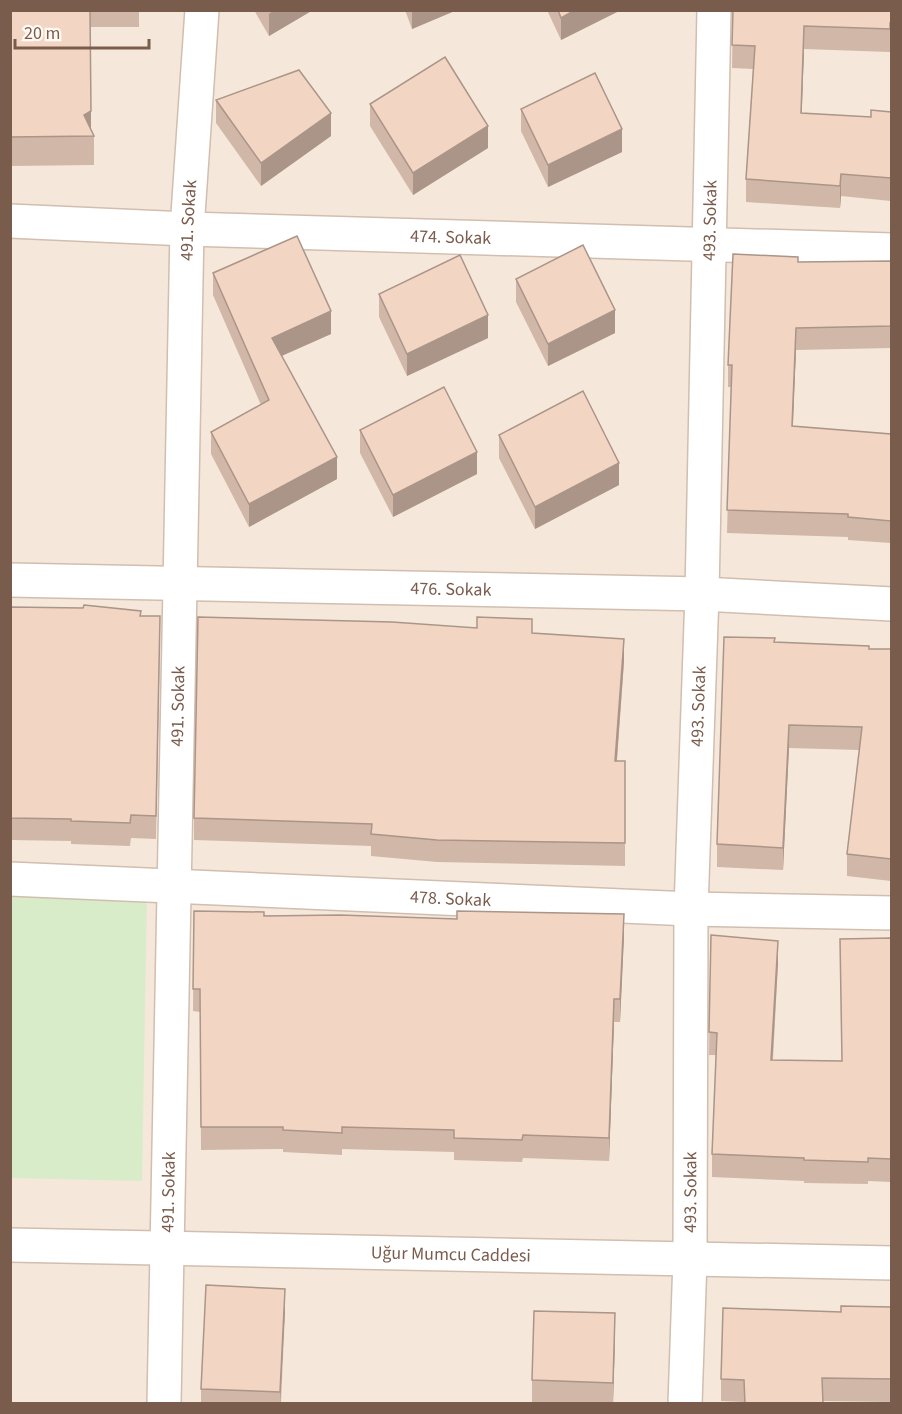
<svg xmlns="http://www.w3.org/2000/svg" width="902" height="1414" font-family="'Source Sans 3',sans-serif">
<rect width="100%" height="100%" fill="#fdf6ec"/>
<!-- residential -->
<rect fill="#f5e8da" x="11" y="11" width="880" height="1392"/>
<!-- green -->
<path fill="#d8ecc9" d="M 11,892 L 147,895 L 142,1181 L 11,1178 Z"/>
<g fill="none" stroke-linecap="round" stroke-linejoin="round">
<defs>
<g id="minor">
<path id="s1" d="M 10,221 L 187,229 L 892,250"/>
<path id="s2" d="M 10,580 L 702,594 L 892,604"/>
<path id="s3" d="M 10,879 L 691,909 L 892,913"/>
<path id="s4" d="M 10,1245 L 892,1263"/>
<path id="s5" d="M 164,1404 L 187,229 L 202,10"/>
<path id="s6" d="M 685,1404 L 690,1259 L 691,909 L 702,594 L 714,10"/>
</g>
</defs>
<!-- minor casing -->
<use href="#minor" stroke="#d1beb0" stroke-width="36"/>
<!-- minor -->
<use href="#minor" stroke="#fff" stroke-width="33"/>
</g>
<!-- wall -->
<g fill="#d1b7a8">
<path d="M 10,10 L 139,10 L 139,27 L 90,27 L 91,131 L 94,136 L 94,165 L 10,166 Z"/>
<path d="M 254,10 L 313,10 L 269,36 Z"/>
<path d="M 405,10 L 457,10 L 412,29 Z"/>
<path d="M 547,10 L 621,10 L 561,40 Z"/>
<path d="M 733,10 L 891,10 L 891,45 L 890,45 L 890,52 L 804,49 L 801,113 L 871,117 L 891,112 L 891,201 L 841,196 L 840,208 L 746,202 L 746,179 L 753,69 L 732,68 Z"/>
<path d="M 216,100 L 331,136 L 261,186 L 216,123 Z"/>
<path d="M 370,104 L 488,148 L 413,195 L 370,126 Z"/>
<path d="M 521,109 L 622,152 L 548,187 L 521,131 Z"/>
<path d="M 891,261 L 891,348 L 796,350 L 792,426 L 891,434 L 891,543 L 848,540 L 848,537 L 727,533 L 731,387 L 728,387 L 728,365 L 798,262 Z"/>
<path d="M 213,273 L 331,334 L 282,356 L 337,479 L 249,527 L 211,454 L 211,432 L 261,405 L 213,295 Z"/>
<path d="M 516,279 L 615,333 L 548,366 L 516,302 Z"/>
<path d="M 379,294 L 488,338 L 407,376 L 379,317 Z"/>
<path d="M 360,430 L 477,474 L 393,517 L 360,453 Z"/>
<path d="M 499,435 L 619,485 L 535,529 L 499,458 Z"/>
<path d="M 10,607 L 141,616 L 160,639 L 156,839 L 131,838 L 130,846 L 71,844 L 71,841 L 10,840 Z"/>
<path d="M 532,633 L 624,661 L 617,761 L 625,761 L 625,866 L 437,862 L 371,856 L 371,846 L 194,840 L 194,818 Z"/>
<path d="M 775,642 L 869,649 L 891,649 L 891,881 L 847,876 L 847,854 L 859,750 L 789,748 L 783,870 L 717,867 L 717,844 Z"/>
<path d="M 194,911 L 624,936 L 620,1022 L 614,1022 L 609,1161 L 523,1158 L 522,1162 L 454,1160 L 454,1152 L 342,1149 L 342,1155 L 283,1152 L 283,1149 L 201,1150 L 200,1012 L 193,1011 Z"/>
<path d="M 711,935 L 778,963 L 773,1060 L 842,1061 L 891,938 L 891,1182 L 868,1181 L 868,1184 L 804,1183 L 804,1181 L 712,1177 L 712,1154 L 716,1055 L 709,1055 Z"/>
<path d="M 891,1307 L 891,1402 L 822,1401 L 823,1404 L 744,1404 L 744,1402 L 721,1401 L 721,1379 L 841,1312 Z"/>
<path d="M 285,1311 L 281,1404 L 201,1404 L 201,1389 Z"/>
<path d="M 615,1336 L 613,1404 L 532,1403 L 532,1380 Z"/>
</g>
<!-- shaded-wall -->
<g fill="#aa9588">
<path d="M 274,10 L 313,10 L 269,36 L 269,14 Z"/>
<path d="M 412,10 L 457,10 L 412,29 Z"/>
<path d="M 575,10 L 621,10 L 561,40 L 561,18 Z"/>
<path d="M 804,26 L 804,49 L 801,135 L 801,113 Z"/>
<path d="M 91,111 L 91,136 L 84,115 Z"/>
<path d="M 331,113 L 331,136 L 261,186 L 261,163 Z"/>
<path d="M 488,126 L 488,148 L 413,195 L 413,173 Z"/>
<path d="M 622,129 L 622,152 L 548,187 L 548,165 Z"/>
<path d="M 841,174 L 841,196 L 840,208 L 840,186 Z"/>
<path d="M 615,310 L 615,333 L 548,366 L 548,344 Z"/>
<path d="M 331,311 L 331,334 L 272,360 L 272,338 Z"/>
<path d="M 488,315 L 488,338 L 407,376 L 407,354 Z"/>
<path d="M 796,328 L 796,350 L 792,449 L 792,426 Z"/>
<path d="M 477,452 L 477,474 L 393,517 L 393,495 Z"/>
<path d="M 337,457 L 337,479 L 249,527 L 249,504 Z"/>
<path d="M 619,463 L 619,485 L 535,529 L 535,507 Z"/>
<path d="M 624,639 L 624,661 L 615,784 L 615,761 Z"/>
<path d="M 789,725 L 789,748 L 783,870 L 783,848 Z"/>
<path d="M 624,914 L 624,936 L 620,1022 L 620,999 Z"/>
<path d="M 778,941 L 778,963 L 771,1082 L 771,1060 Z"/>
<path d="M 614,999 L 614,1022 L 609,1161 L 609,1138 Z"/>
<path d="M 285,1289 L 285,1311 L 280,1404 L 280,1392 Z"/>
<path d="M 615,1313 L 615,1336 L 613,1404 L 613,1383 Z"/>
</g>
<!-- building -->
<g fill="#f3d5c3" stroke="#aa9588" stroke-width="1.5">
<path d="M 10,10 L 90,10 L 91,111 L 84,115 L 94,136 L 10,137 Z"/>
<path d="M 558,10 L 575,10 L 561,18 Z"/>
<path d="M 733,10 L 891,10 L 891,23 L 890,23 L 890,29 L 804,26 L 801,113 L 871,117 L 871,110 L 891,112 L 891,178 L 841,174 L 840,186 L 746,179 L 755,46 L 732,45 Z"/>
<path d="M 445,57 L 488,126 L 413,173 L 370,104 Z"/>
<path d="M 299,70 L 331,113 L 261,163 L 216,100 Z"/>
<path d="M 595,73 L 622,129 L 548,165 L 521,109 Z"/>
<path d="M 297,236 L 331,311 L 272,338 L 337,457 L 249,504 L 211,432 L 269,400 L 213,273 Z"/>
<path d="M 583,245 L 615,310 L 548,344 L 516,279 Z"/>
<path d="M 733,254 L 798,257 L 798,262 L 891,261 L 891,326 L 796,328 L 792,426 L 891,434 L 891,521 L 848,517 L 848,514 L 727,510 L 732,365 L 728,365 Z"/>
<path d="M 460,255 L 488,315 L 407,354 L 379,294 Z"/>
<path d="M 444,387 L 477,452 L 393,495 L 360,430 Z"/>
<path d="M 583,391 L 619,463 L 535,507 L 499,435 Z"/>
<path d="M 84,605 L 141,611 L 140,616 L 160,616 L 156,816 L 131,815 L 130,823 L 71,821 L 71,819 L 10,818 L 10,607 L 83,608 Z"/>
<path d="M 198,617 L 392,622 L 477,628 L 477,617 L 532,619 L 532,633 L 624,639 L 615,761 L 625,761 L 625,843 L 437,840 L 371,834 L 372,824 L 194,818 Z"/>
<path d="M 724,637 L 775,638 L 774,642 L 869,646 L 869,649 L 891,649 L 891,859 L 847,854 L 862,727 L 789,725 L 783,848 L 717,844 Z"/>
<path d="M 194,911 L 264,912 L 264,916 L 340,915 L 457,919 L 457,911 L 624,914 L 620,999 L 614,999 L 609,1138 L 523,1135 L 522,1140 L 454,1138 L 454,1130 L 342,1127 L 342,1133 L 283,1130 L 283,1127 L 201,1127 L 200,989 L 193,989 Z"/>
<path d="M 711,935 L 778,941 L 771,1060 L 842,1061 L 840,939 L 891,938 L 891,1159 L 868,1158 L 868,1162 L 804,1160 L 804,1158 L 712,1154 L 717,1033 L 709,1032 Z"/>
<path d="M 206,1285 L 285,1289 L 280,1392 L 201,1389 Z"/>
<path d="M 841,1306 L 891,1307 L 891,1379 L 822,1378 L 823,1404 L 745,1404 L 744,1380 L 721,1379 L 723,1308 L 841,1312 Z"/>
<path d="M 534,1311 L 615,1313 L 613,1383 L 532,1380 Z"/>
</g>
<g text-anchor="middle" dominant-baseline="central" stroke-width="5" stroke-linejoin="round" paint-order="stroke">
<!-- street labels -->
<g font-size="18" fill="#7a5c4d" stroke="#fffaf3">
<text stroke="none"><textPath href="#s5" startOffset="1184">491. Sokak</textPath></text>
<text stroke="none"><textPath href="#s6" startOffset="1184">493. Sokak</textPath></text>
<text stroke="none"><textPath href="#s1" startOffset="441">474. Sokak</textPath></text>
<text stroke="none"><textPath href="#s2" startOffset="441">476. Sokak</textPath></text>
<text stroke="none"><textPath href="#s5" startOffset="698">491. Sokak</textPath></text>
<text stroke="none"><textPath href="#s6" startOffset="698">493. Sokak</textPath></text>
<text stroke="none"><textPath href="#s3" startOffset="441">478. Sokak</textPath></text>
<text stroke="none"><textPath href="#s5" startOffset="212">491. Sokak</textPath></text>
<text stroke="none"><textPath href="#s6" startOffset="212">493. Sokak</textPath></text>
<text stroke="none"><textPath href="#s4" startOffset="441">Uğur Mumcu Caddesi</textPath></text>
</g>
</g>
<!-- border -->
<rect width="902" height="1414" fill="none" stroke="#7a5c4d" stroke-width="24"/>
<!-- scale -->
<path d="M15 39v9h134v-9" fill="none" stroke="#7a5c4d" stroke-width="3"/>
<text x="24" y="39" font-size="18" fill="#7a5c4d" stroke="#fffaf3" stroke-width="4.5" paint-order="stroke">20 m</text>
</svg>
